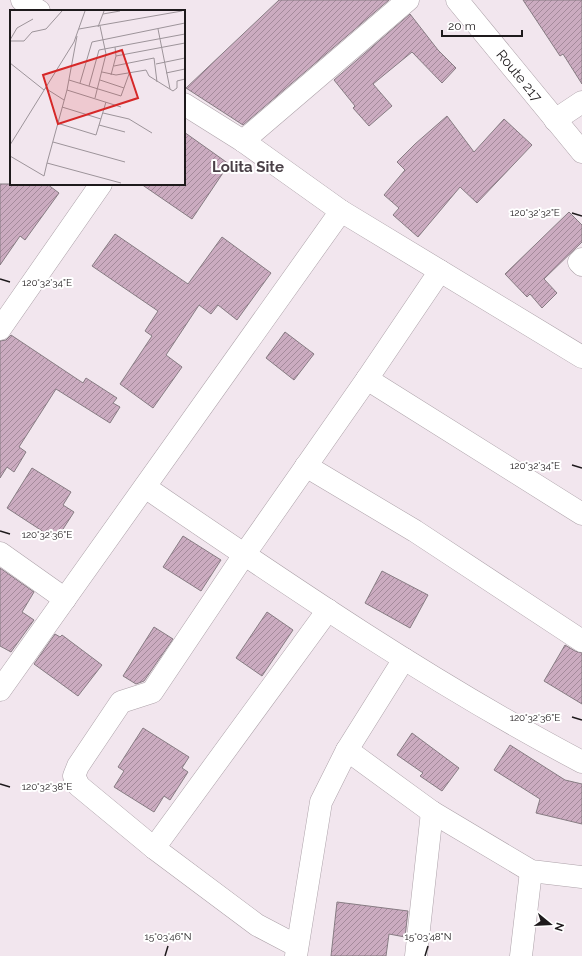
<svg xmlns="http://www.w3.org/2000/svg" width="582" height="956" font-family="Raleway,sans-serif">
<defs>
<pattern id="building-hatch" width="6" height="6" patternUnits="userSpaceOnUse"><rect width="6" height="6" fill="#cbabc0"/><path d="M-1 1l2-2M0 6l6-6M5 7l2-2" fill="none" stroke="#a48a9b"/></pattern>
</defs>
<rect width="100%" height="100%" fill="#f2e6ee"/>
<!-- building -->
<g fill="url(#building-hatch)" stroke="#877c83">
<path d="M 279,0 L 389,0 L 243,125 L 186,88 Z"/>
<path d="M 523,0 L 582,0 L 582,84 L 563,54 L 560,56 Z"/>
<path d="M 410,14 L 438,50 L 456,68 L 442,83 L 412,52 L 373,84 L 392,106 L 369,126 L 353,108 L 355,106 L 334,80 Z"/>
<path d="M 447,116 L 474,152 L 504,119 L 532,145 L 477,203 L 460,187 L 418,237 L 393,215 L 399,208 L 384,195 L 405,170 L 397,162 L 415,144 Z"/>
<path d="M 184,132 L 229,164 L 192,219 L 141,184 L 184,184 Z"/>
<path d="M 0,184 L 47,184 L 59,193 L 25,240 L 20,236 L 0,265 Z"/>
<path d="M 569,212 L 582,225 L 582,242 L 544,279 L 557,293 L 542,308 L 530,294 L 527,297 L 505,274 Z"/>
<path d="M 115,234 L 188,284 L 222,237 L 271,273 L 237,320 L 218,305 L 211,314 L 199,305 L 166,355 L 182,367 L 153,408 L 120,384 L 152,336 L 145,331 L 158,311 L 92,266 Z"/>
<path d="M 285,332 L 314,354 L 294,380 L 266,358 Z"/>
<path d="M 11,335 L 83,383 L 86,378 L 117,398 L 113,403 L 120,407 L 110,423 L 56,389 L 19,447 L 26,452 L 14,472 L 7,467 L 0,478 L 0,341 L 6,340 Z"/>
<path d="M 32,468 L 71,492 L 63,505 L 74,512 L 56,540 L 7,508 Z"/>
<path d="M 183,536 L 221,560 L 201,591 L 163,567 Z"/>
<path d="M 0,568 L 34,592 L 22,612 L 34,620 L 11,652 L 0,646 Z"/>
<path d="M 382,571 L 428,595 L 410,628 L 365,603 Z"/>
<path d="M 267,612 L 293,630 L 262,676 L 236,658 Z"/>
<path d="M 154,627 L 173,639 L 144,681 L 136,684 L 123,676 Z"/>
<path d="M 55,634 L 60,637 L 62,635 L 102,665 L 78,696 L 34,664 Z"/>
<path d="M 565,645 L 575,651 L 582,653 L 582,704 L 544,681 Z"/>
<path d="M 143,728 L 189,757 L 182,768 L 188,772 L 170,800 L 164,796 L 154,812 L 114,787 L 124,771 L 118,767 Z"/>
<path d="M 412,733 L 459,768 L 442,791 L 420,776 L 423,773 L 397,755 Z"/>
<path d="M 510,745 L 565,780 L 582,784 L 582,824 L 536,813 L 540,799 L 494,770 Z"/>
<path d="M 337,902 L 408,911 L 405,937 L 389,934 L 386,956 L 331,956 Z"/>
</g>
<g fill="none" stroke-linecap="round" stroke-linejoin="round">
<defs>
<g id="minor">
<path d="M 22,0 L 39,11"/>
<path d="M 184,104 L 243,141 L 341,211 L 582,357"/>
<path d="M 555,120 L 582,102"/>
<path d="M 243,141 L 408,0"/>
<path d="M 582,259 L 579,262 L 582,265"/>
<path d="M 0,329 L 101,184"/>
<path d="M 367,379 L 582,514"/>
<path d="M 306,466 L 415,531 L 582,641"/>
<path d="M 145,487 C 287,584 430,682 582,762"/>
<path d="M 0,553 L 65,599"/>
<path d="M 0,690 L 341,211"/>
<path d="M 347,750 L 432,812 L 531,871 L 582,877"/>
<path d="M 154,848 L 328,610"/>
<path d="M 297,946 L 257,925 L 154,848 L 79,786 L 74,776 L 78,766 L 121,702 L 152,692 L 244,555 L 367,379 L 440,271"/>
<path d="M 296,956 L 321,802 L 347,750 L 404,659"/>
<path d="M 416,956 L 432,812"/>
<path d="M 521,956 L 531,871"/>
</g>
<g id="major">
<path id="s1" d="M 457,0 L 582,152"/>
</g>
</defs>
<!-- minor casing -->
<use href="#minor" stroke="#ada2a9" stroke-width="23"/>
<!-- major casing -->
<use href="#major" stroke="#ada2a9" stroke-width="23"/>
<!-- minor -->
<use href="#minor" stroke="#fff" stroke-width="22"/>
<!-- major -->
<use href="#major" stroke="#fff" stroke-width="22"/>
</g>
<!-- ticks -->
<path fill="none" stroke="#1e1a1c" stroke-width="1.5" d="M 572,213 L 582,216M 0,279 L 10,282M 572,465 L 582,468M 0,531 L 10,534M 572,717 L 582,720M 0,784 L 10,787M 165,956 L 168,946M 425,956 L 428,946"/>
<g text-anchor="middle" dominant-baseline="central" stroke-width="4" stroke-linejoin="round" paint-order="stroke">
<!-- street labels -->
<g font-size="14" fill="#1e1a1c" stroke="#fff">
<text stroke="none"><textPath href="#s1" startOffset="98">Route 217</textPath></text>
</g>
<!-- neighbourhood labels -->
<g font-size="15" font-weight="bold" fill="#4a4047" stroke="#fff">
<text x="248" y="167">Lolita Site</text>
</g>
</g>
<!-- overview -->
<g transform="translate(10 10)">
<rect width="175" height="175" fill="#f2e6ee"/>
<path fill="none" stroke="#9d949a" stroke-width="1" d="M 93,4 L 110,1M 88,17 L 94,1M 69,19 L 172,1M 148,19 L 160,79M 67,26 L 57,80 L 37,153 L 111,173M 0,30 L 7,18 L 23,9M 0,31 L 14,31 L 22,22 L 36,19 L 52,1M 106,46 L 175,33M 0,53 L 34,80M 146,54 L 175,48M 104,56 L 144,48 L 147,72M 92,62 L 106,65 L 136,60 L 139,66 L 163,81 L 167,78 L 167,71 L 175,69M 156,63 L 175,59M 101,65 L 106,46 L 105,37M 59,70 L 111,86 L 119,64M 90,70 L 114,78M 70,73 L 82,32 L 175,13M 79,76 L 89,40 L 175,24M 35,78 L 54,90M 57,80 L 111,97M 85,88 L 96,44 L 90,16M 52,97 L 91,109M 93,103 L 119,109 L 142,123M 47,113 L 86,125 L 96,92M 89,115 L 115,122M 43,132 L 115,152M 0,135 L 64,32 L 75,1M 0,146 L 34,166 L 37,153"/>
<path fill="#d62828" fill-opacity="0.15" stroke="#d62828" stroke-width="2" d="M 112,40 L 128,88 L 48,114 L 33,65 Z"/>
<rect width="175" height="175" fill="none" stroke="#1e1a1c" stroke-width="2"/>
</g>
<g font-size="10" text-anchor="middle" fill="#1e1a1c" stroke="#fff" stroke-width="4" stroke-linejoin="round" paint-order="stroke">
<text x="535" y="216">120°32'32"E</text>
<text x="47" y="286">120°32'34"E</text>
<text x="535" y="469">120°32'34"E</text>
<text x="47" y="538">120°32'36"E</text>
<text x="535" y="721">120°32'36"E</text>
<text x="47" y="790">120°32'38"E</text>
<text x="168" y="940">15°03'46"N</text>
<text x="428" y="940">15°03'48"N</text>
</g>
<!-- north arrow -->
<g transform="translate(550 924) rotate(108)" stroke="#ffffff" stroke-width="3" paint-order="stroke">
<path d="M0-3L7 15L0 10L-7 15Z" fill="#1e1a1c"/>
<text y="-6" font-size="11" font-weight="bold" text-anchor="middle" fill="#1e1a1c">N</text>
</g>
<!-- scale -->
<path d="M442 30v6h80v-6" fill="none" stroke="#1e1a1c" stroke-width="2"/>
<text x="448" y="30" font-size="12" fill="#1e1a1c" stroke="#ffffff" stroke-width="3" paint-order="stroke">20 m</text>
</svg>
